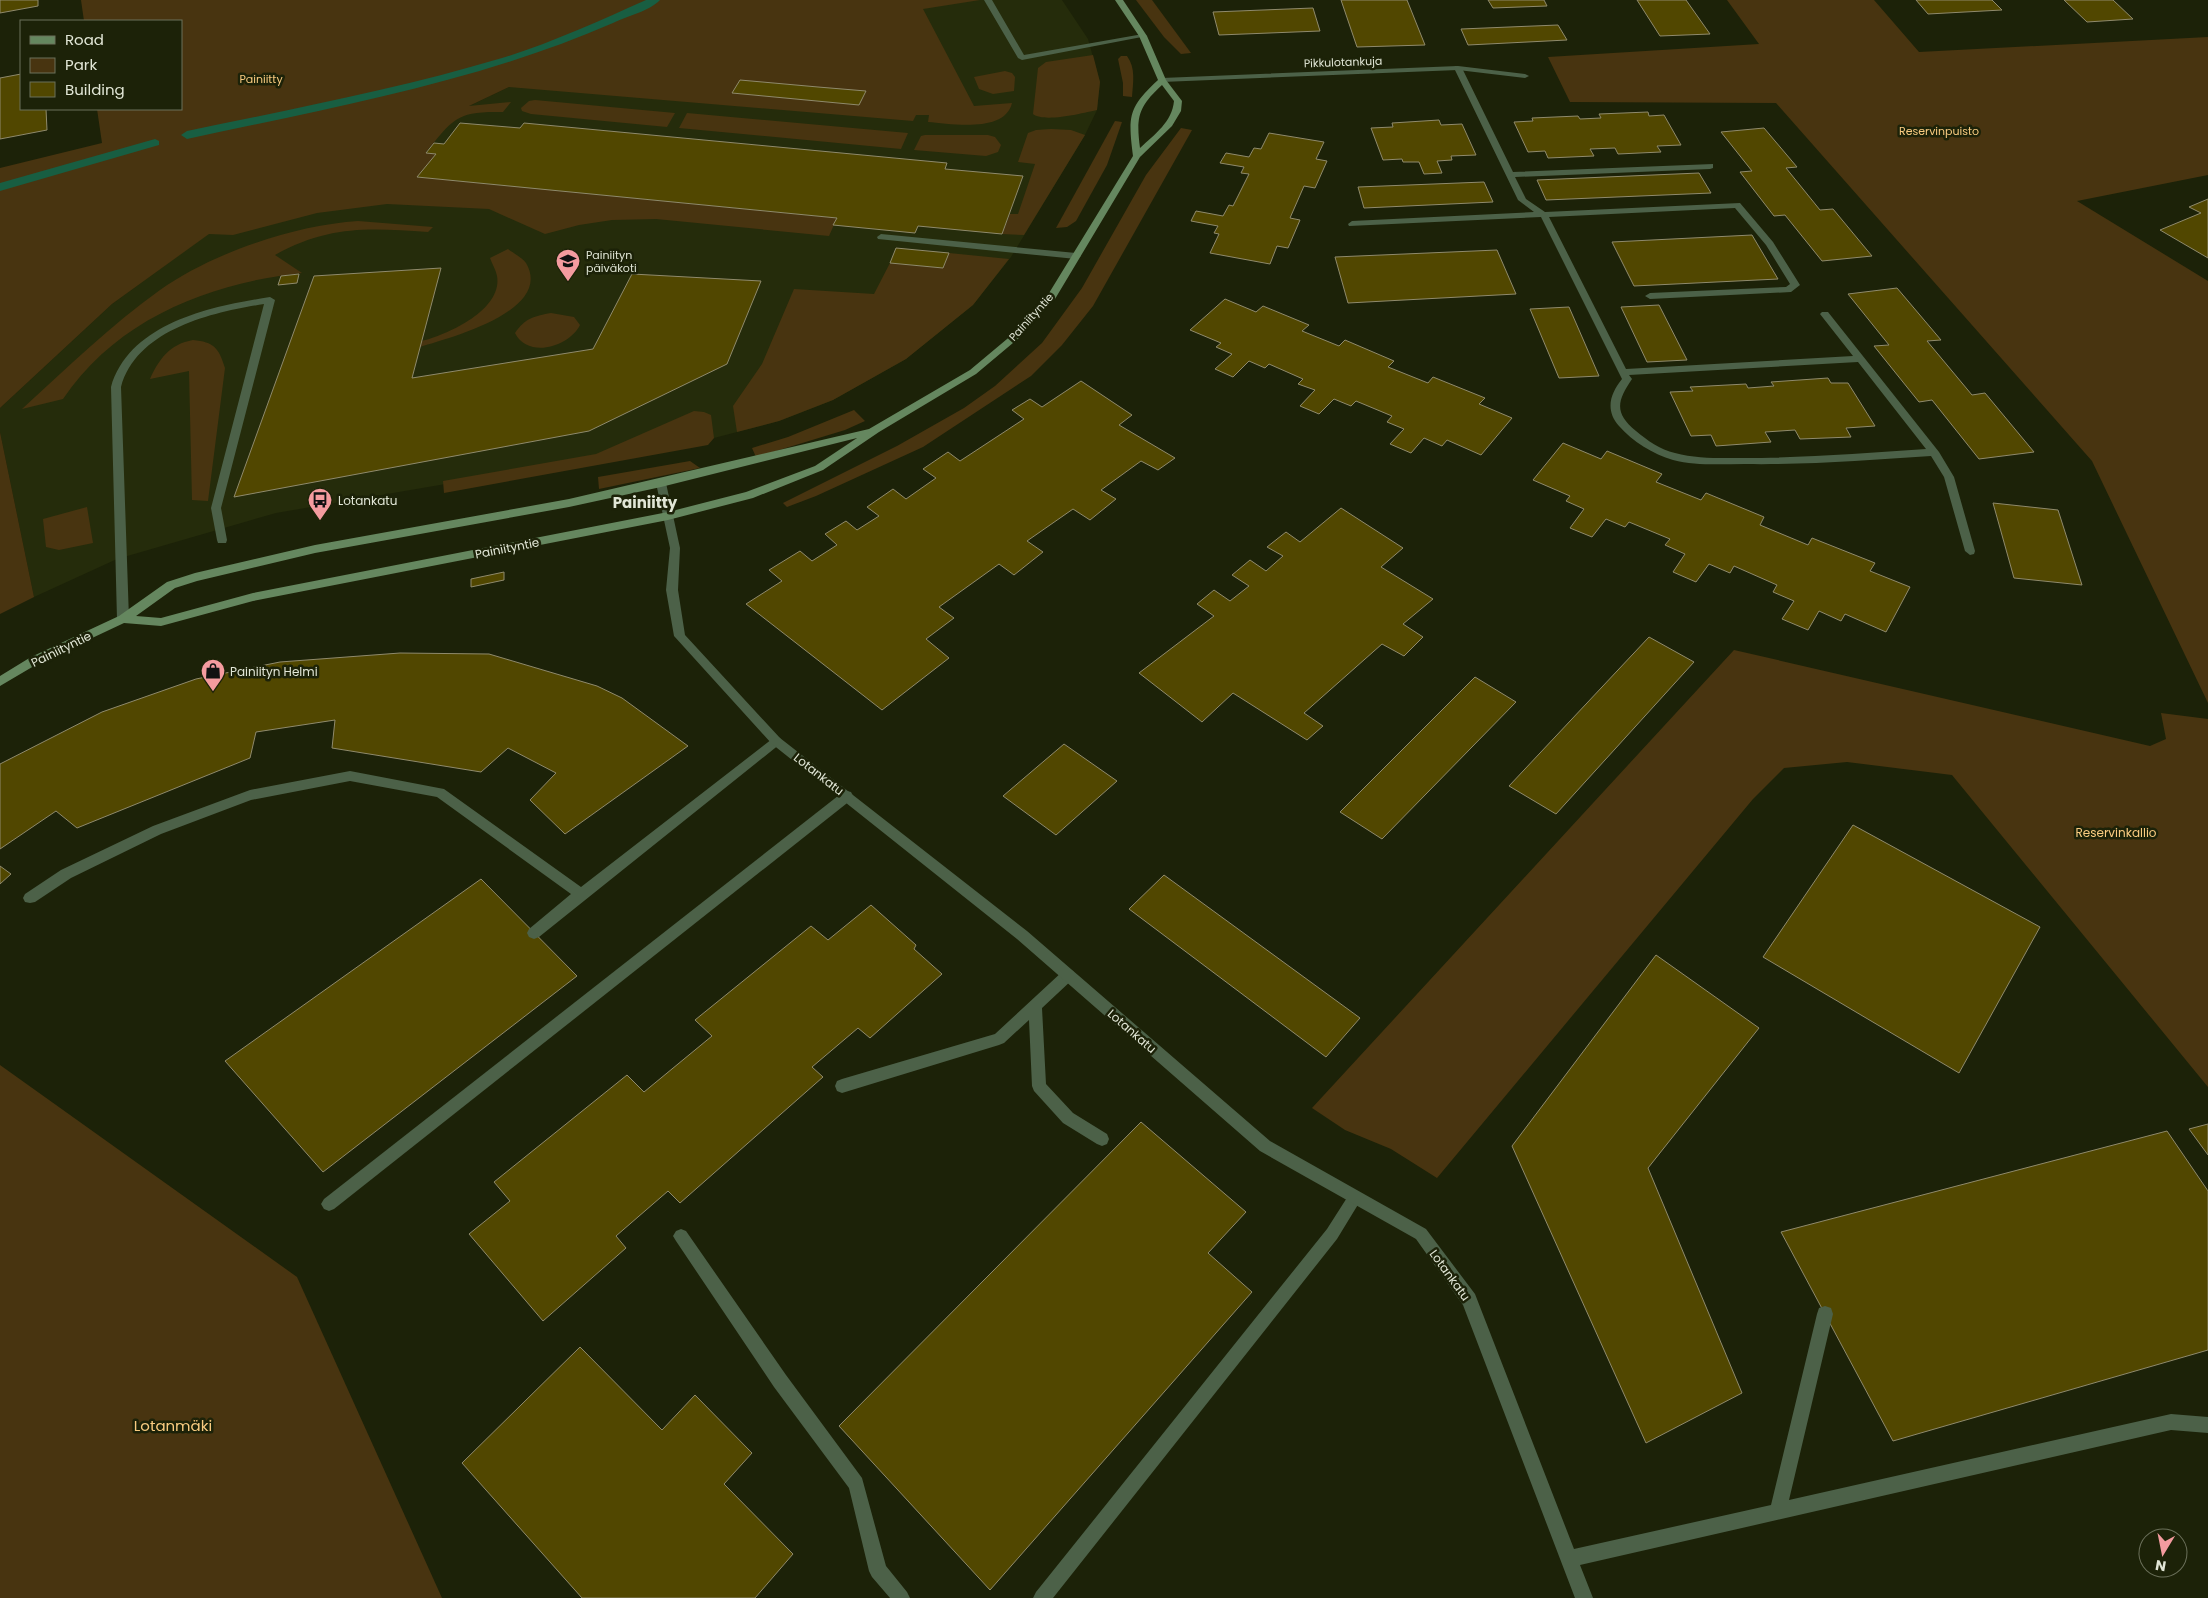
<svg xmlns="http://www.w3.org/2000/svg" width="2208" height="1598" font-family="Poppins,sans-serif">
<rect width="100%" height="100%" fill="#1c2208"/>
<!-- built -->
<path fill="#252c0b" d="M 737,0 L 1062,0 L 1088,39 L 1100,82 L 1097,110 L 1085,135 L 1011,257 L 973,305 L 906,359 L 833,400 L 779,421 L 714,438 L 276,513 L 117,559 L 34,597 L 0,432 L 0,408 L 112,304 L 208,234 L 467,107 L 555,65 Z"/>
<!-- green -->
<g fill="#483410">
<path d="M 81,0 L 980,0 L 923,9 L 974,106 L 1012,103 C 1005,133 952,124 928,122 L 929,115 L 916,115 L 913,121 L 509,87 L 469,106 L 511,102 L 503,112 C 457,111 454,118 426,152 L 436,154 L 418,177 L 837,218 L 829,236 L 656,219 L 612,220 L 579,225 L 545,234 L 489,209 L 387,204 L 317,213 L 233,235 L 209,234 L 112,304 L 0,408 L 0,168 L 102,143 L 97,109 L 181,109 L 181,21 L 84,21 Z"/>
<path d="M 1136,0 L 1152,0 L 1191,53 L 1181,54 L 1164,37 Z"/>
<path d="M 1727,0 L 1874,0 L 1919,52 L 2208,37 L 2208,175 L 2077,201 L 2208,281 L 2208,703 L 2092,461 L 1776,103 L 1570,102 L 1548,57 L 1759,44 Z"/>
<path d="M 1093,55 L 1100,82 L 1097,110 C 1083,113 1044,123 1033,114 L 1038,68 L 1046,62 Z"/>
<path d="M 1121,56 L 1127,56 C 1136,68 1133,83 1132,97 L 1123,96 L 1123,83 L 1118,59 Z"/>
<path d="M 1005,71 L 1012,73 L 1015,77 L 1014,91 L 993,94 L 979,89 L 974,77 Z"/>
<path d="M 535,100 L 675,113 L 667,127 L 531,114 L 522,111 L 521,108 L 529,101 Z"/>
<path d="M 687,113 L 908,133 L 901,149 L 679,128 Z"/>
<path d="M 1115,121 L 1122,122 L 1107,165 L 1076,221 L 1067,227 L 1056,228 Z"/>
<path d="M 1181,128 L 1192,130 L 1093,306 L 1062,345 L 1031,376 L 923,447 L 816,496 L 787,507 L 783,503 L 897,446 L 964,408 L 995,386 L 1042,343 L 1082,288 L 1146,175 Z"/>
<path d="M 1051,129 L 1071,130 L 1085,135 L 1024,235 L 1002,234 L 1010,214 L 1018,214 L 1035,164 L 1018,162 L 1028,133 L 1036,130 Z"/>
<path d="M 925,135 L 988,135 L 995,137 L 1001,145 L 998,152 L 986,156 L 914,150 L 921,136 Z"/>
<path d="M 358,221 L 433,227 L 428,232 C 369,228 329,225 275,255 L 302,273 C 209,283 117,319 63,399 L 22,409 C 67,368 111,325 160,290 C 212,253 295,225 358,221 Z"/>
<path d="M 508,249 C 513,253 523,258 526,263 C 554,311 449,338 420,347 L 422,341 C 447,335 503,310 497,276 C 496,270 492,264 490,258 Z"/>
<path d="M 949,253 L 1009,259 L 973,305 L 906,359 L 833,400 L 779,421 L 737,432 L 733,406 L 762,364 L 794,289 L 874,294 L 890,263 L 943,268 Z"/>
<path d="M 551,313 L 574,317 L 580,325 C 569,347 528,359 515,333 C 525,318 535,316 551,313 Z"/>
<path d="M 193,340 C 214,342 219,348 225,368 L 208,501 L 192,500 L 189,371 L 150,379 C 159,359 170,344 193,340 Z"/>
<path d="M 854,410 L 865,421 L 845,430 L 756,457 L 752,448 L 788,437 Z"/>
<path d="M 694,411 L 704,412 L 711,415 L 714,438 L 708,445 L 444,493 L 443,481 L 596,454 Z"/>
<path d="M 0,432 L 34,597 L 0,614 Z"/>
<path d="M 690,461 L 700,468 L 599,489 L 598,477 Z"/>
<path d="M 87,507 L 93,543 L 59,550 L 46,547 L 43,519 Z"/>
<path d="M 1734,650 L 2150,746 L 2166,739 L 2161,713 L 2208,719 L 2208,1087 L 1952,775 L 1847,762 L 1784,768 L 1753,799 L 1437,1178 L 1391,1149 L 1345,1130 L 1312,1108 Z"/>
<path d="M 0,1065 L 297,1277 L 442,1598 L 0,1598 Z"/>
</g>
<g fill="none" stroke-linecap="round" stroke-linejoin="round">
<!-- stream -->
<g fill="#185e42" fill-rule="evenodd">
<path d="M 646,0 L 660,0 C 650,11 627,16 613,23 C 478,82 330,108 187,139 L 181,135 L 187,131 C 292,109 398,89 502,58 C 551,43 599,21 646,0 Z"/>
<path d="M 155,139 L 159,141 L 159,145 L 0,191 L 0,183 Z"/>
</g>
</g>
<!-- building -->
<g fill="#514700" stroke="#8f8a6c">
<path d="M 0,0 L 38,0 L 38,6 L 0,13 Z"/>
<path d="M 1341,0 L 1407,0 L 1425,45 L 1357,47 Z"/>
<path d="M 1488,0 L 1544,0 L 1547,6 L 1493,8 Z"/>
<path d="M 1637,0 L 1686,0 L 1710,34 L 1660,36 Z"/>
<path d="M 1916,0 L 1992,0 L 2002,10 L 1928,14 Z"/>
<path d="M 2064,0 L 2113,0 L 2133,19 L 2087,22 Z"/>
<path d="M 1313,8 L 1320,31 L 1219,35 L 1213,12 Z"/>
<path d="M 1558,25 L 1567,40 L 1468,45 L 1461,29 Z"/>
<path d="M 21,74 L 21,109 L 46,109 L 47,130 L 0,139 L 0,78 Z"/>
<path d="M 740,80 L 818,87 L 866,91 L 859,105 L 732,93 Z"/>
<path d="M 1648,112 L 1649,116 L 1664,115 L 1681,145 L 1657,146 L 1661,152 L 1618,154 L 1615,148 L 1590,149 L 1594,156 L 1548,158 L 1545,151 L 1528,152 L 1514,122 L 1533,121 L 1532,118 L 1578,116 L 1580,119 L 1601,118 L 1599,114 Z"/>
<path d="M 1439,120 L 1441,125 L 1462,124 L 1476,155 L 1451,156 L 1452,160 L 1437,161 L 1442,173 L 1424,174 L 1419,162 L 1403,162 L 1402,159 L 1383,160 L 1371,128 L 1393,127 L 1392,123 Z"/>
<path d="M 460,123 L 520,128 L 524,123 L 947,163 L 945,169 L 1023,176 L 1002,234 L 918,226 L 915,233 L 833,225 L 837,218 L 417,177 L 436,154 L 426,153 L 434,143 L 444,144 Z"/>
<path d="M 1764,128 L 1797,167 L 1786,168 L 1820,210 L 1833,209 L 1872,256 L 1822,261 L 1785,215 L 1774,216 L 1740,172 L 1752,171 L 1721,132 Z"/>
<path d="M 1269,133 L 1324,142 L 1316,159 L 1327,161 L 1315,188 L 1304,186 L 1290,218 L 1300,220 L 1288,248 L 1277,246 L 1270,264 L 1210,253 L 1219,234 L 1214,233 L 1218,226 L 1191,221 L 1196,211 L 1223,216 L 1229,205 L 1233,206 L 1249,174 L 1241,173 L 1244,167 L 1220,163 L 1226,153 L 1249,157 L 1254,148 L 1261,149 Z"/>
<path d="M 1699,173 L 1711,193 L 1546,200 L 1537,180 Z"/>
<path d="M 1484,182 L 1493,202 L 1364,208 L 1358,187 Z"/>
<path d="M 2208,199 L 2208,258 L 2160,230 L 2201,213 L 2189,207 Z"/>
<path d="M 1752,235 L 1778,279 L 1634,286 L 1612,242 Z"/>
<path d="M 896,248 L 949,253 L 943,268 L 890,263 Z"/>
<path d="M 1497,250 L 1516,294 L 1348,303 L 1335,257 Z"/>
<path d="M 441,268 L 412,378 L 593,349 L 632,274 L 761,281 L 727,364 L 589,431 L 234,497 L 314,276 Z"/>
<path d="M 299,274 L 297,283 L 278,285 L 281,276 Z"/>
<path d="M 1897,288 L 1941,340 L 1927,341 L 1972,395 L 1985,393 L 2034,452 L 1979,459 L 1932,400 L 1919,402 L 1874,346 L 1889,345 L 1848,294 Z"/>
<path d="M 1225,299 L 1256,312 L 1263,306 L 1309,325 L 1302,331 L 1339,346 L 1345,340 L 1394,361 L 1388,367 L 1428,383 L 1433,377 L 1485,398 L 1479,404 L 1512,418 L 1481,455 L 1447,440 L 1442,446 L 1424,438 L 1411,453 L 1390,444 L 1404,429 L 1387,422 L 1392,416 L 1356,401 L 1351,406 L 1334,399 L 1319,414 L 1300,406 L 1315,390 L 1298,384 L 1303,379 L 1269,364 L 1265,368 L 1249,361 L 1233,377 L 1215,369 L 1232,354 L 1216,347 L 1221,343 L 1190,330 Z"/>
<path d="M 1659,305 L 1687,360 L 1647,362 L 1621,307 Z"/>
<path d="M 1569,307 L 1599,376 L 1559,378 L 1530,309 Z"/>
<path d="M 1828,378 L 1831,383 L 1848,383 L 1875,426 L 1846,428 L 1851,437 L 1800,439 L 1795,430 L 1765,432 L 1771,442 L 1716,446 L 1711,435 L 1691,436 L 1670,392 L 1693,391 L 1690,387 L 1746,384 L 1748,388 L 1774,386 L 1771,382 Z"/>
<path d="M 1081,381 L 1132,415 L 1119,425 L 1175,458 L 1158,470 L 1141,461 L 1101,490 L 1116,499 L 1090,520 L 1073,509 L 1027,541 L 1043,552 L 1014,575 L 999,564 L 939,607 L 954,618 L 926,639 L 949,658 L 882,710 L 746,604 L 782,581 L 769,570 L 800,551 L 812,561 L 837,545 L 825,534 L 846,521 L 857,530 L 879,516 L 867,507 L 893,489 L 906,499 L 936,478 L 923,469 L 948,452 L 960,461 L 1024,419 L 1012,410 L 1030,399 L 1042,407 Z"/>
<path d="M 1563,443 L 1601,459 L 1607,451 L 1662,474 L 1656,482 L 1701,500 L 1706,493 L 1764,517 L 1760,525 L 1808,545 L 1812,538 L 1875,563 L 1870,571 L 1910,587 L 1886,632 L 1845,614 L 1841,621 L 1819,611 L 1808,630 L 1782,619 L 1794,601 L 1773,592 L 1777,585 L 1734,566 L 1730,573 L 1709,564 L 1696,582 L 1673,572 L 1685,554 L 1665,545 L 1670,539 L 1629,522 L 1625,527 L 1606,519 L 1592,537 L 1570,528 L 1584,509 L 1566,501 L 1570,496 L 1533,480 Z"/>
<path d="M 1993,503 L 2058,510 L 2082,585 L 2014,578 Z"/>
<path d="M 1341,508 L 1403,548 L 1381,567 L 1433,599 L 1403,624 L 1423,637 L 1404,656 L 1382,644 L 1304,713 L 1323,726 L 1307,740 L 1233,693 L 1202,722 L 1139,673 L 1214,616 L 1197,604 L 1214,590 L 1230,601 L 1249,586 L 1232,575 L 1250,560 L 1266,571 L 1283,556 L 1267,547 L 1286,532 L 1300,542 Z"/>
<path d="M 504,572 L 504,580 L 471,587 L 471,579 Z"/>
<path d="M 1649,637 L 1694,662 L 1556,814 L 1509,786 Z"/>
<path d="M 400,653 L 489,654 L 597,686 L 622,698 L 688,746 L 565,834 L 530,800 L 556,773 L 508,748 L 481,772 L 332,748 L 335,720 L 256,732 L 250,758 L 77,828 L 56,811 L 0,849 L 0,764 L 102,712 L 196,679 L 280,662 Z"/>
<path d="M 1475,677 L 1516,702 L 1382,839 L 1340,812 Z"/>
<path d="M 1064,744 L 1117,781 L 1056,835 L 1003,796 Z"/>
<path d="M 1853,825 L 2040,927 L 1959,1073 L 1763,957 Z"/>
<path d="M 0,866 L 11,874 L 0,884 Z"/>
<path d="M 1164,875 L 1360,1018 L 1326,1057 L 1129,909 Z"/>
<path d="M 481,879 L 577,976 L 323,1172 L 225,1061 Z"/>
<path d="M 871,905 L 916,945 L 914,949 L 942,974 L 870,1038 L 858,1028 L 812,1067 L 823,1077 L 680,1203 L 668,1191 L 616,1236 L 626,1248 L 543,1321 L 469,1234 L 510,1201 L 494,1182 L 627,1075 L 644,1092 L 712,1036 L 695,1020 L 811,926 L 828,940 Z"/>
<path d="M 1656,955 L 1759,1028 L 1648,1168 L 1742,1393 L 1646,1443 L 1512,1146 Z"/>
<path d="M 1141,1122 L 1246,1212 L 1208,1253 L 1252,1292 L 990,1590 L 839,1426 Z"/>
<path d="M 2208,1124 L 2208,1155 L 2189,1129 Z"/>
<path d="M 2167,1131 L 2208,1191 L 2208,1350 L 1893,1441 L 1781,1232 Z"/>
<path d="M 580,1347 L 662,1430 L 695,1395 L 752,1453 L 724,1484 L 793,1554 L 755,1598 L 582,1598 L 462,1463 Z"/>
</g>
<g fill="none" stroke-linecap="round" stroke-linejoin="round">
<!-- lane -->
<g fill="#4c6148" fill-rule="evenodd">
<path d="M 984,0 L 992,0 L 1024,55 L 1143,34 L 1147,36 L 1022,60 L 1018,58 Z"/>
<path d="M 1455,66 L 1462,68 L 1513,172 L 1713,164 L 1713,168 L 1710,169 L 1515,177 L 1526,199 L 1545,212 L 1740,203 L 1773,242 L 1800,285 L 1791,292 L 1650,299 L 1645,296 L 1650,293 L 1786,287 L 1790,284 L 1766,245 L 1735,208 L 1549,217 L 1626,369 L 1853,356 L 1820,314 L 1822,312 L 1828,312 L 1939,452 L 1954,477 L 1975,551 L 1974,554 L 1970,555 L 1965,551 L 1944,477 L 1931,456 C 1869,460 1807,465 1745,464 C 1721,464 1696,466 1673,460 C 1653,454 1633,442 1619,426 C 1605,410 1610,394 1622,379 L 1541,217 L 1349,226 L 1348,224 L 1352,221 L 1534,212 L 1518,200 L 1454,68 ZM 1858,362 L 1926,449 C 1865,453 1804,458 1743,458 C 1721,458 1697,459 1675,453 C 1660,450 1647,440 1636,431 C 1614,413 1617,401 1632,379 L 1629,375 Z"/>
<path d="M 881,234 L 1076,253 L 1081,256 L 1076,259 L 878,239 L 877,237 Z"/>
<path d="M 270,297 L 275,300 L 221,508 L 227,540 L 226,543 L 218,543 L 217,540 L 211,508 L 264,304 C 213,312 137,329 121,387 L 129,619 L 123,623 L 119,622 L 117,619 L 111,387 C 130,322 213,306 270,297 Z"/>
<path d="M 776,736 L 780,738 L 782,741 L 780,744 L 539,937 L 534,939 L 529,937 L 527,933 L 529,929 L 571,894 L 437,797 L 350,781 L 251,800 L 161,834 L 71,878 L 35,902 L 30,903 L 25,902 L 23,898 L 25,894 L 61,870 L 153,826 L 250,790 L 350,771 L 444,789 L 581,887 Z"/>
<path d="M 847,791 L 851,792 L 853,796 L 851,800 L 334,1209 L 329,1211 L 324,1209 L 321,1204 L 324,1199 L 843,792 Z"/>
<path d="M 1068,969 L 1073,971 L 1075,975 L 1073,979 L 1042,1008 L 1046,1084 L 1073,1113 L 1107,1134 L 1109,1139 L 1107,1144 L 1102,1146 L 1097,1144 L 1063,1123 L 1034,1091 L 1032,1086 L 1029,1020 L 1004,1043 L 999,1045 L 842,1093 L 837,1091 L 835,1086 L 837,1081 L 842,1079 L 995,1034 L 1063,971 Z"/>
<path d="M 1355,1191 L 1360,1193 L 1362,1198 L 1337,1239 L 1053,1598 L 1033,1598 L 1036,1592 L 1327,1229 L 1350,1193 Z"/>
<path d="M 681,1229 L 686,1231 L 786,1375 L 862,1478 L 886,1566 L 907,1592 L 910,1598 L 890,1598 L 872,1577 L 869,1571 L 849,1488 L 774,1387 L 676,1241 L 673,1236 L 676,1231 Z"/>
</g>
<!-- street -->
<g fill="#4c6148" fill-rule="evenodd">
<path d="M 1458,66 L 1525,74 L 1529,76 L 1525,78 L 1458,70 L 1162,82 L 1158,80 L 1162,78 Z"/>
<path d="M 661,479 L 666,483 L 680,548 L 678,590 L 685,635 L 780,738 L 1027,931 L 1270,1141 L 1426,1229 L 1475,1294 L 1574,1549 L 1771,1505 L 1817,1314 L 1819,1308 L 1825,1306 L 1831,1308 L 1833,1314 L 1789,1500 L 2171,1414 L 2208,1417 L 2208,1433 L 2171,1430 L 1580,1565 L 1593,1598 L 1575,1598 L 1463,1305 L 1416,1239 L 1260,1151 L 1017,939 L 772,744 L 674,636 L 666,590 L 670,548 L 656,483 Z"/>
</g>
<!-- secondary -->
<path fill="#65875f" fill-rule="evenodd" d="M 1115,0 L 1123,0 L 1147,36 L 1166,80 L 1182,101 L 1181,111 L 1172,126 L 1140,157 L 1055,299 L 1019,338 L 976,374 L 879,432 L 823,470 L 753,498 L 668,520 L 253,601 L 161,626 L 124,623 L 39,663 L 0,686 L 0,676 L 31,657 L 119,616 L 167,582 L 195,573 L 315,545 L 569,499 L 869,429 L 970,370 L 1013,334 L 1046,298 L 1133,156 C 1128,116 1128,108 1158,80 L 1139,36 ZM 1162,85 L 1174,101 C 1172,122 1155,134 1140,148 C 1136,117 1138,107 1162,85 ZM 857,438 L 815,466 L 746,492 L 668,512 L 253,593 L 161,618 L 136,616 L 175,588 L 197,581 L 315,553 L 569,507 L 661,487 Z"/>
</g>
<!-- icons -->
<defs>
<symbol id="school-pin" viewBox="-11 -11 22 30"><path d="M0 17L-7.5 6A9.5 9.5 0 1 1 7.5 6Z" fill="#f49b9f" stroke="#1c2208"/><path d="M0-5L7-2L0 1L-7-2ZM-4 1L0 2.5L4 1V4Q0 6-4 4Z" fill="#111"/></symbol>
<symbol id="bus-pin" viewBox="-11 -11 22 30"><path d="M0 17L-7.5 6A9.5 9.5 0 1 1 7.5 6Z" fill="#f49b9f" stroke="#1c2208"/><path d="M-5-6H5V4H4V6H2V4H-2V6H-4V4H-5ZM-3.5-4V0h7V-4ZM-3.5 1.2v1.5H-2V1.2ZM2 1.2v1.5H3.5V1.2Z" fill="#111"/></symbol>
<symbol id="shop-pin" viewBox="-11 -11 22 30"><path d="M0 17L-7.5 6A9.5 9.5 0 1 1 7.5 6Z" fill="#f49b9f" stroke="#1c2208"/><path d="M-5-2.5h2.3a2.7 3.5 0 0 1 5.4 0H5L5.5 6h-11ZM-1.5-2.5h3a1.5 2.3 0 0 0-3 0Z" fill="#111"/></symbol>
</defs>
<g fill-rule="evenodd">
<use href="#school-pin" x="554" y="247" width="28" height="38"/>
<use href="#bus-pin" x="306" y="486" width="28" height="38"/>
<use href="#shop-pin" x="199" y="657" width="28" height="38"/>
</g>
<g text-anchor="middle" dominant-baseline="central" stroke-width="5" stroke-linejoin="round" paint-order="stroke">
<!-- far-street labels -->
<g font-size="11" fill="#e1e6d6" stroke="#1c2208">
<text transform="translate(1343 62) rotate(-2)">Pikkulotankuja</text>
<text transform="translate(1031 317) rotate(-48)">Painiityntie</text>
</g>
<!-- far-park labels -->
<g font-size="11" fill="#f9cb80" stroke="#1c2208">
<text x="261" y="79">Painiitty</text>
<text x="1939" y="131">Reservinpuisto</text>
</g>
<!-- far-poi labels -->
<g font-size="11" fill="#e1e6d6" stroke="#1c2208" text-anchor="start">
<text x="586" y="255">Painiityn<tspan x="586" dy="13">päiväkoti</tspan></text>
</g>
<!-- poi labels -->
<g font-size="12" fill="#e1e6d6" stroke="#1c2208" text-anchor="start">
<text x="338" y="500">Lotankatu</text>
<text x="230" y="671">Painiityn Helmi</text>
</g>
<!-- street labels -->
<g font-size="12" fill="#e1e6d6" stroke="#1c2208">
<text transform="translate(507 548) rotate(-11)">Painiityntie</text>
<text transform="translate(61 649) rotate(-26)">Painiityntie</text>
<text transform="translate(819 774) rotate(38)">Lotankatu</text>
<text transform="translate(1132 1031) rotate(41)">Lotankatu</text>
<text transform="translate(1450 1275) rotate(54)">Lotankatu</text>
</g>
<!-- park labels -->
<g font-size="12" fill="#f9cb80" stroke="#1c2208">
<text x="2116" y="832">Reservinkallio</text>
</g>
<!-- quarter labels -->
<g font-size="15" font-weight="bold" fill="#e1e6d6" stroke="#1c2208">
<text x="645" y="502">Painiitty</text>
</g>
<!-- near-park labels -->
<g font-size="15" fill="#f9cb80" stroke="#1c2208">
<text x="173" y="1425">Lotanmäki</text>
</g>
</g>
<!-- legend -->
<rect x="20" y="20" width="162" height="90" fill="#1c2208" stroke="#6b705a"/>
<rect x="30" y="36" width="25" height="8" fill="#65875f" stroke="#6b705a"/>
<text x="65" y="45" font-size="15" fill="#e1e6d6">Road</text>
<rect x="30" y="58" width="25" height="15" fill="#483410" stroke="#6b705a"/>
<text x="65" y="70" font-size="15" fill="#e1e6d6">Park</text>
<rect x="30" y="82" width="25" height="15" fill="#514700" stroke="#6b705a"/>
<text x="65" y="95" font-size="15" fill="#e1e6d6">Building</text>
<!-- north arrow -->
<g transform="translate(2163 1553) rotate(190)"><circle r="24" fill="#1c2208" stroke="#6b705a"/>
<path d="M0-4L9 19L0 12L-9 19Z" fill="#f49b9f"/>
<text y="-8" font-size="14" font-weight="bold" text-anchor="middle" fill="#e1e6d6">N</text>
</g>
</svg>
